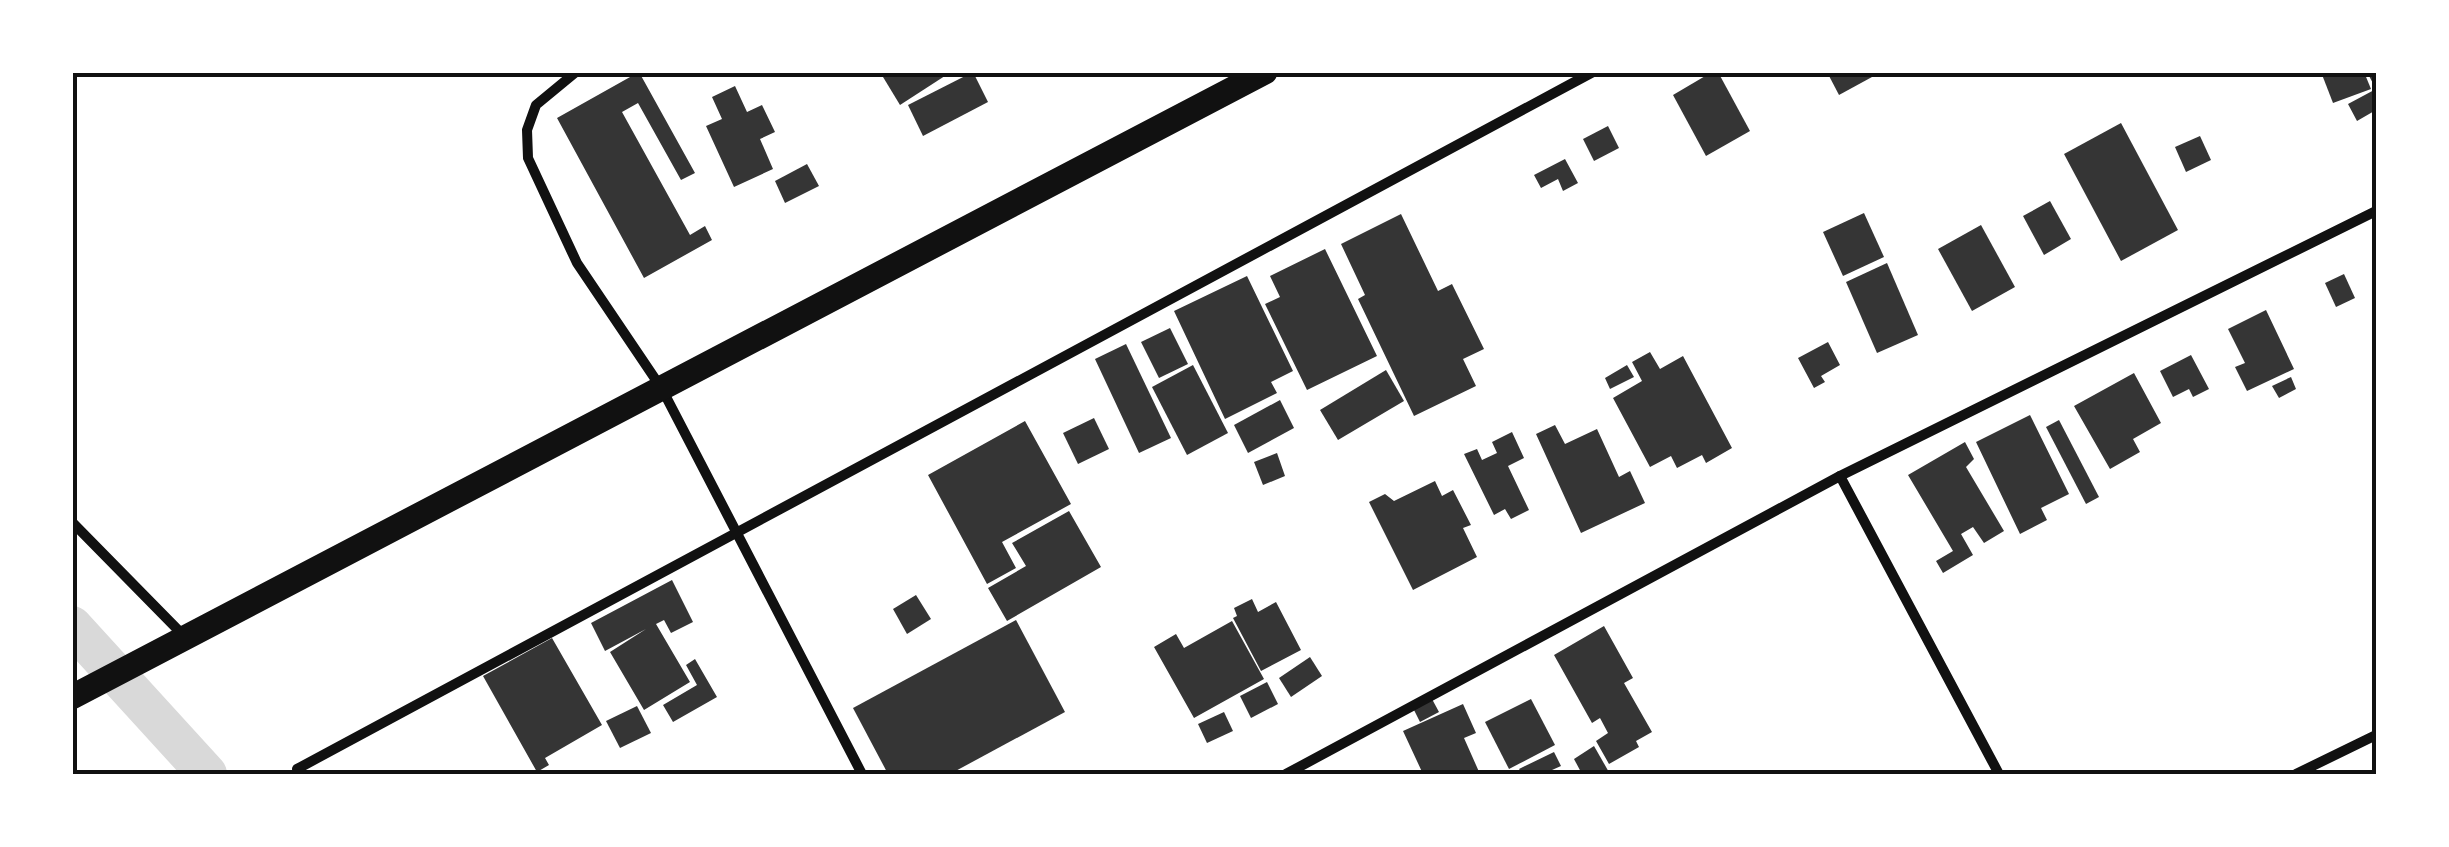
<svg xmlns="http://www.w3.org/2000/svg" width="2449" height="847" font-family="Roboto,sans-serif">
<rect width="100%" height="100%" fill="#fff"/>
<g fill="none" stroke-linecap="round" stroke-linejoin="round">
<!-- canal -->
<path stroke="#d9d9d9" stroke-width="40" d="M 72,626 L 207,774"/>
</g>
<!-- building -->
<g fill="#353535">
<path d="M 639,72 L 695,173 L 681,180 L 638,103 L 622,112 L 690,235 L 705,226 L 712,240 L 644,278 L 557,118 Z"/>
<path d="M 880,72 L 951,72 L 900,105 Z"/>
<path d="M 973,72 L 988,102 L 923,136 L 908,105 Z"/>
<path d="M 1712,72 L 1718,72 L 1750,131 L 1706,156 L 1673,95 Z"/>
<path d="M 1827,72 L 1870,72 L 1872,77 L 1839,95 Z"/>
<path d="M 2321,72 L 2364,72 L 2371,89 L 2333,103 Z"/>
<path d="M 2376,72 L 2376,110 L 2357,121 L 2348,104 L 2376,89 L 2368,74 Z"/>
<path d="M 735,86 L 747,112 L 762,105 L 775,132 L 760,139 L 773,169 L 734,187 L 706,126 L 722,119 L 712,97 Z"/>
<path d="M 2121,123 L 2178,230 L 2121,261 L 2064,154 Z"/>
<path d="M 1608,126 L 1619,148 L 1594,161 L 1583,139 Z"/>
<path d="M 2200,136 L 2211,160 L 2186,172 L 2175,147 Z"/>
<path d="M 1565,159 L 1578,183 L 1563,191 L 1558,179 L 1541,188 L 1534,175 Z"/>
<path d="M 807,164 L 819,186 L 785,203 L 775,181 Z"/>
<path d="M 2050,201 L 2071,239 L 2044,255 L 2023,216 Z"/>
<path d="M 1864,213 L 1884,257 L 1843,276 L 1823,232 Z"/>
<path d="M 1401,214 L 1438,291 L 1452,284 L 1484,349 L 1463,359 L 1476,386 L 1414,416 L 1358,299 L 1365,295 L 1341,244 Z"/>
<path d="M 1981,225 L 2015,287 L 1972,311 L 1938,249 Z"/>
<path d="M 1325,249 L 1377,356 L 1307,390 L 1265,304 L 1280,297 L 1270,276 Z"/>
<path d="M 1887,263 L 1918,335 L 1877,353 L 1846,282 Z"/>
<path d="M 2344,274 L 2355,298 L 2336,307 L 2325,283 Z"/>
<path d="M 1247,276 L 1293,371 L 1271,382 L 1277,393 L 1225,419 L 1174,311 Z"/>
<path d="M 2266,310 L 2294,369 L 2247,391 L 2235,367 L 2245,363 L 2228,329 Z"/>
<path d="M 1170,328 L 1188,364 L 1159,378 L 1141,342 Z"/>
<path d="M 1828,342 L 1840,365 L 1821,376 L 1825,382 L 1814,388 L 1798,358 Z"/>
<path d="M 1126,344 L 1171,438 L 1139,453 L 1095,359 Z"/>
<path d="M 1650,352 L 1660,369 L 1683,356 L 1732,448 L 1706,463 L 1702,455 L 1677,468 L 1671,456 L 1650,467 L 1613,398 L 1642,381 L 1632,362 Z"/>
<path d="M 2191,355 L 2209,389 L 2193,397 L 2189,389 L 2173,397 L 2160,371 Z"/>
<path d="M 1193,365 L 1228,433 L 1187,455 L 1152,387 Z"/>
<path d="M 1627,365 L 1634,377 L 1610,389 L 1605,378 Z"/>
<path d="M 1386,370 L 1404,401 L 1338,440 L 1320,410 Z"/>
<path d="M 2134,373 L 2161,423 L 2133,439 L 2140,452 L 2110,469 L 2074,406 Z"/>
<path d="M 2291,377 L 2296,389 L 2279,398 L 2272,386 Z"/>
<path d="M 1280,400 L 1294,428 L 1248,453 L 1234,425 Z"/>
<path d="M 2030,415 L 2069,494 L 2041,508 L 2047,520 L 2020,534 L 1976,442 Z"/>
<path d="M 1094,418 L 1109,449 L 1078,464 L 1063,433 Z"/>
<path d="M 2059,420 L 2099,497 L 2086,504 L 2046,427 Z"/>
<path d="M 1025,421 L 1071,504 L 1002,542 L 1016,568 L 987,584 L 928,475 Z"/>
<path d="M 1555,425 L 1565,444 L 1597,429 L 1619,477 L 1630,471 L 1645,503 L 1581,533 L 1536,434 Z"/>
<path d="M 1512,432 L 1524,458 L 1508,466 L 1529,510 L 1511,519 L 1505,509 L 1494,515 L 1464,454 L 1477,449 L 1482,460 L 1497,453 L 1492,442 Z"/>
<path d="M 1965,442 L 1974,459 L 1966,467 L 2004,531 L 1984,543 L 1973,527 L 1961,534 L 1973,555 L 1943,573 L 1936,561 L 1953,551 L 1908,475 Z"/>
<path d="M 1277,453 L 1285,476 L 1263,485 L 1254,462 Z"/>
<path d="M 1435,481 L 1442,496 L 1453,490 L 1471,525 L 1463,528 L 1477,557 L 1413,590 L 1369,502 L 1385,494 L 1394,501 Z"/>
<path d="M 1069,511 L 1101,567 L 1007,621 L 988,588 L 1026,566 L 1012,543 Z"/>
<path d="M 672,580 L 693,622 L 671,633 L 664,620 L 656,624 L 690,682 L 644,710 L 610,652 L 646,629 L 605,651 L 591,623 Z"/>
<path d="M 916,595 L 931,619 L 907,634 L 893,609 Z"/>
<path d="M 1252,599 L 1258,612 L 1276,602 L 1301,650 L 1261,671 L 1233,618 L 1237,616 L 1234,608 Z"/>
<path d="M 1016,620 L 1065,712 L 950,774 L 888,774 L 853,708 Z"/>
<path d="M 1232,621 L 1264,679 L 1194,718 L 1154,647 L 1176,634 L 1184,648 Z"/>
<path d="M 1604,626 L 1633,678 L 1624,683 L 1652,732 L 1636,741 L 1639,747 L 1609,764 L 1596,741 L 1608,733 L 1600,718 L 1592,723 L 1554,655 Z"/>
<path d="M 552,638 L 602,725 L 545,758 L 549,765 L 537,772 L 483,676 Z"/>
<path d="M 1310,657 L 1322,676 L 1291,697 L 1279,678 Z"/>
<path d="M 695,659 L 717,697 L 673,722 L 663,705 L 697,685 L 686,665 Z"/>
<path d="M 1267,682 L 1278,704 L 1251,718 L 1240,696 Z"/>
<path d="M 1432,699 L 1439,712 L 1420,722 L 1413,708 Z"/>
<path d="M 1531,699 L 1555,745 L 1509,769 L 1485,722 Z"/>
<path d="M 1463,704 L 1476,733 L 1464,738 L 1480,774 L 1423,774 L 1403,731 Z"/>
<path d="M 637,706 L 651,733 L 620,748 L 606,721 Z"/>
<path d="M 1224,712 L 1233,731 L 1207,743 L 1198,724 Z"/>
<path d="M 1594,746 L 1610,774 L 1582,774 L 1574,759 Z"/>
<path d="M 1554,752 L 1561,766 L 1543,774 L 1522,774 L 1519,769 Z"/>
</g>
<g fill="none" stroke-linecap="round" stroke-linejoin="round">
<!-- minor -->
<g stroke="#111" stroke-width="10">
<path d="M 576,72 L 536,105 L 527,130 L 528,158 L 577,263 L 662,389 L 862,774"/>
<path d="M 1840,476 L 1999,774"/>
<path d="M 72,522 L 184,636"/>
<path d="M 303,774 L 297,769 L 1593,72"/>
<path d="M 1286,774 L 1840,476 L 2376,211"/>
<path d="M 2296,774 L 2376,735"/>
</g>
<!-- primary -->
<path stroke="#111" stroke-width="25" d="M 72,697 L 1265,72"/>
</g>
<!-- border -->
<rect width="2449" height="847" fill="none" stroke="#ffffff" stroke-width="150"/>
<rect x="75" y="75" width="2299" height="697" fill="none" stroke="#111" stroke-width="4"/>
</svg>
